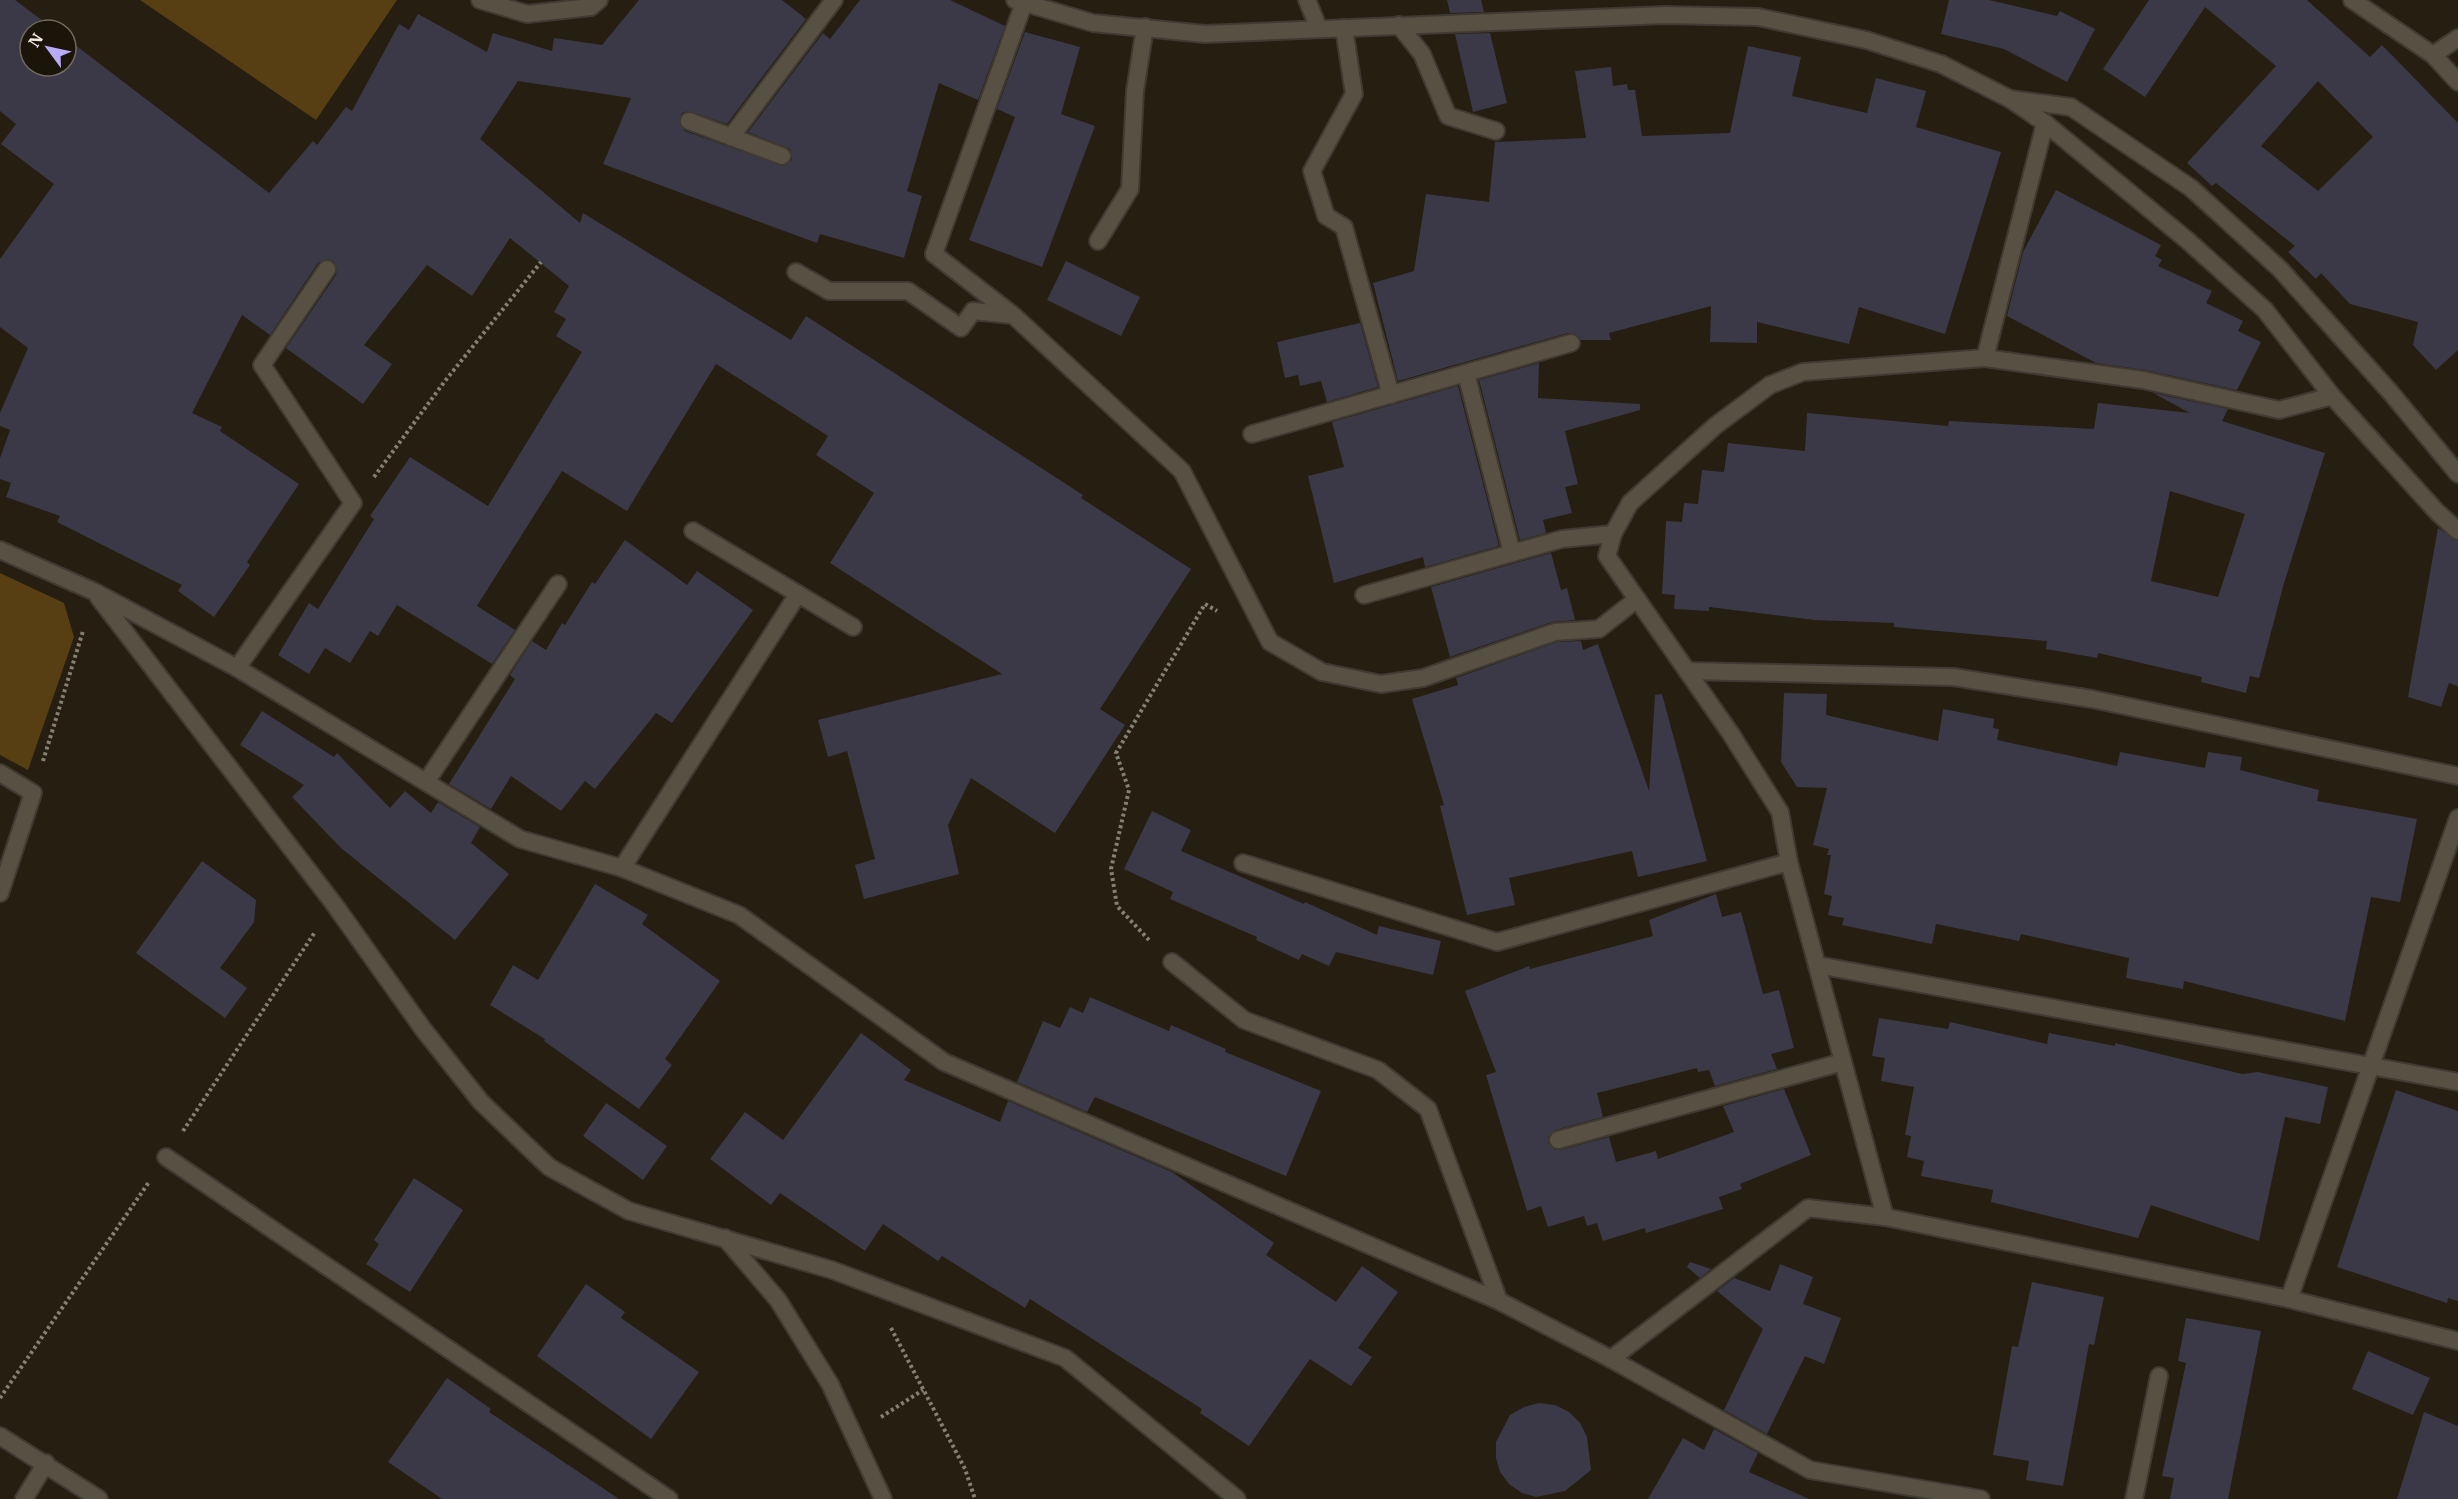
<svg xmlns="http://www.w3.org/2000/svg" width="2458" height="1499" font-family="'IBM Plex Serif',serif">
<rect width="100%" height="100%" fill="#251e11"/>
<!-- green -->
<g fill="#573f13">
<path d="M 140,0 L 397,0 L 316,120 Z"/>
<path d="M 0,573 L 64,603 L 74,637 L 28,770 L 0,755 Z"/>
</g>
<!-- building -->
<g fill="#3b3947" fill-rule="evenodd">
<path d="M 0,0 L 15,0 L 55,30 L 30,30 L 30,66 L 66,66 L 66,38 L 269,193 L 313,141 L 317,145 L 346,107 L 352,111 L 399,24 L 409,30 L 418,14 L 487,52 L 493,33 L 552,51 L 554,38 L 602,45 L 639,0 L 782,0 L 806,19 L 727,124 L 688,111 L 682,113 L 679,122 L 685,131 L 783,166 L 792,160 L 790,149 L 748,132 L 823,33 L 830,39 L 860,0 L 950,0 L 1005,26 L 978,100 L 939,83 L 907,191 L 922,196 L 904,258 L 820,234 L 817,243 L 603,164 L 631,98 L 518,81 L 480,139 L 580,223 L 583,213 L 791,340 L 806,316 L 1083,495 L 1081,498 L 1191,569 L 1100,709 L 1125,725 L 1055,833 L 971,778 L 948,825 L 959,874 L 864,899 L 855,865 L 875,859 L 847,751 L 828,757 L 818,720 L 1002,674 L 830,563 L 874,493 L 816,455 L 828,436 L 716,364 L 627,511 L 562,471 L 477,606 L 515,630 L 492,664 L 397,605 L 378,636 L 370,631 L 350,663 L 325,648 L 309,674 L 278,655 L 309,603 L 318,609 L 374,519 L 370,516 L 410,457 L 488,506 L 582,352 L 556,336 L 566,319 L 554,312 L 569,286 L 510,238 L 472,296 L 427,265 L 364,345 L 392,364 L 363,404 L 286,348 L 336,275 L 337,269 L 333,261 L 327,259 L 318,263 L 270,335 L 242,315 L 192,413 L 222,427 L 220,431 L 299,484 L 247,562 L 250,565 L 214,617 L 178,591 L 182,585 L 57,522 L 60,516 L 6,497 L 11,483 L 0,479 L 0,458 L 10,430 L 0,426 L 0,413 L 28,348 L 0,327 L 0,259 L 54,184 L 1,144 L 16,124 L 0,111 Z"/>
<path d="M 1447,0 L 1481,0 L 1484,12 L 1450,13 Z"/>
<path d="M 1949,0 L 1989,0 L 2057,16 L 2060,11 L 2095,29 L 2067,82 L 2004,49 L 1941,34 Z"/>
<path d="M 2149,0 L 2307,0 L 2370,57 L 2382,45 L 2458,123 L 2458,350 L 2436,370 L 2413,345 L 2418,322 L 2350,304 L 2321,273 L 2316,279 L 2288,252 L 2295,246 L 2216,183 L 2212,186 L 2187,163 L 2276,66 L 2205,7 L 2145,97 L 2103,69 ZM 2318,81 L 2373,137 L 2318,191 L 2261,146 Z"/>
<path d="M 1025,32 L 1080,47 L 1061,114 L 1095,126 L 1042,267 L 969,240 L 1015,117 L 997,109 Z"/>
<path d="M 1490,33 L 1507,103 L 1473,112 L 1455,34 Z"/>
<path d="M 1748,46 L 1801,57 L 1792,96 L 1867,113 L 1876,78 L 1926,91 L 1916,127 L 2001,152 L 1945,334 L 1859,307 L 1849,344 L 1757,322 L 1757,343 L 1710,342 L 1711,306 L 1609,333 L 1611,340 L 1581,340 L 1574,333 L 1568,333 L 1398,381 L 1373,283 L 1414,271 L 1426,194 L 1489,202 L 1495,142 L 1586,138 L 1575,71 L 1611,67 L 1613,86 L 1627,84 L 1628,90 L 1635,90 L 1642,136 L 1730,133 Z"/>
<path d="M 2056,190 L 2161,245 L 2155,256 L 2162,260 L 2158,266 L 2212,291 L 2206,303 L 2243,321 L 2238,331 L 2261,342 L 2237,390 L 2145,370 L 2096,363 L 2007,316 L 2023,252 Z"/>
<path d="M 1066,261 L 1140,297 L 1121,336 L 1047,300 Z"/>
<path d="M 1360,323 L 1378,387 L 1327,402 L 1321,381 L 1300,386 L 1298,375 L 1285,378 L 1277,342 Z"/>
<path d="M 1539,363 L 1538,398 L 1640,404 L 1640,410 L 1565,431 L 1578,484 L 1565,487 L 1572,513 L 1543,520 L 1546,533 L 1520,540 L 1479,380 Z"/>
<path d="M 1458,386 L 1499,546 L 1425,567 L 1423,557 L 1334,583 L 1308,476 L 1344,467 L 1332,422 Z"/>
<path d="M 2153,393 L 2228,409 L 2222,421 L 2325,453 L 2284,583 L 2259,678 L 2250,676 L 2246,693 L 2201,682 L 2202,677 L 2098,653 L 2097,658 L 2046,649 L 2047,641 L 1894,627 L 1894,623 L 1815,620 L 1709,607 L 1709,611 L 1674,609 L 1675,595 L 1662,594 L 1666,521 L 1682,522 L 1684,503 L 1698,504 L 1702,470 L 1724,472 L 1728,443 L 1805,451 L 1807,413 L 1948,426 L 1949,421 L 2094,429 L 2098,403 L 2190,413 ZM 2170,491 L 2245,514 L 2218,597 L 2151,581 Z"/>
<path d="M 2438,528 L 2458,541 L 2458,686 L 2449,683 L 2441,707 L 2408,697 Z"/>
<path d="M 625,540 L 687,585 L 697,571 L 753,610 L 672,723 L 656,713 L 595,789 L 585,781 L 561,811 L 511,776 L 491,809 L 449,784 L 515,679 L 510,675 L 532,641 L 546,650 L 562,623 L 565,625 L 592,582 L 595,584 Z"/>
<path d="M 1551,553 L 1561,590 L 1567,588 L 1575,620 L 1552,622 L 1450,657 L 1431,587 Z"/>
<path d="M 1581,641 L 1583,650 L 1598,644 L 1649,791 L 1655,695 L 1662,694 L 1707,861 L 1638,877 L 1632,851 L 1509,878 L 1515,905 L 1467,915 L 1440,806 L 1444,805 L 1412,699 L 1458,685 L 1456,678 L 1557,642 Z"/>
<path d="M 1784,693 L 1827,694 L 1826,715 L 1938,741 L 1943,709 L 1994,719 L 1993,728 L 1999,729 L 1997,740 L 2117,766 L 2120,752 L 2205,768 L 2208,752 L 2242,757 L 2240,770 L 2319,790 L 2317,801 L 2417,819 L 2400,902 L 2371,897 L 2345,1021 L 2184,981 L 2183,989 L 2126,978 L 2129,958 L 2021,934 L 2019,941 L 1936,924 L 1932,944 L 1842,925 L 1844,918 L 1828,915 L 1832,896 L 1824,894 L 1831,855 L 1827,855 L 1829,849 L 1813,845 L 1827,788 L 1797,787 L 1781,762 Z"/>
<path d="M 262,711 L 334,757 L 337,753 L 390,808 L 405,791 L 431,813 L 438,802 L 480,827 L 471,843 L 509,874 L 455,940 L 341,848 L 292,797 L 304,785 L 240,745 Z"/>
<path d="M 1152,811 L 1191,830 L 1181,851 L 1304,904 L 1305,902 L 1377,935 L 1379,926 L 1441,941 L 1433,975 L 1336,952 L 1329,966 L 1302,954 L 1299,960 L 1256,940 L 1257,937 L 1170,899 L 1173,892 L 1124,869 Z"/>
<path d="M 202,861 L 256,900 L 254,922 L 220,968 L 247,988 L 225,1018 L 136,953 Z"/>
<path d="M 595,884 L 648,915 L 642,924 L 720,981 L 665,1059 L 672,1065 L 639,1109 L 544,1041 L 545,1039 L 490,1005 L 513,965 L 538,980 Z"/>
<path d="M 1716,894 L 1722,917 L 1741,912 L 1763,994 L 1779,990 L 1794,1048 L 1771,1054 L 1777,1069 L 1715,1086 L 1709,1070 L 1698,1072 L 1697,1068 L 1597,1093 L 1603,1117 L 1555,1130 L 1548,1137 L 1548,1143 L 1555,1150 L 1560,1150 L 1609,1137 L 1616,1162 L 1656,1151 L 1658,1159 L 1734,1132 L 1723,1106 L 1784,1089 L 1811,1155 L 1740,1184 L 1742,1189 L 1719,1197 L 1723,1209 L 1646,1233 L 1645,1228 L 1603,1241 L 1597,1223 L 1587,1226 L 1584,1216 L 1548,1227 L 1541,1206 L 1527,1211 L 1486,1075 L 1496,1072 L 1465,991 L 1529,966 L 1530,969 L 1653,936 L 1649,920 Z"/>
<path d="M 1090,997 L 1169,1031 L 1171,1025 L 1226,1049 L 1225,1052 L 1321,1091 L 1286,1176 L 1095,1097 L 1087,1112 L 1017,1082 L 1043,1021 L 1060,1028 L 1070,1007 L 1083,1013 Z"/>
<path d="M 1879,1018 L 1948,1029 L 1950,1022 L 2047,1044 L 2049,1033 L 2115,1046 L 2115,1043 L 2242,1074 L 2258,1072 L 2328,1087 L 2320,1124 L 2285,1117 L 2259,1241 L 2151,1205 L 2138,1238 L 1991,1202 L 1993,1190 L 1921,1176 L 1924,1161 L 1907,1157 L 1911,1136 L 1905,1135 L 1914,1087 L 1881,1081 L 1885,1058 L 1872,1056 Z"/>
<path d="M 861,1033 L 911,1070 L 904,1080 L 1000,1122 L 1008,1101 L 1172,1172 L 1274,1243 L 1266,1255 L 1336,1302 L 1362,1266 L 1398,1292 L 1358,1348 L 1372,1357 L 1351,1386 L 1310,1359 L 1249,1446 L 1200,1413 L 1202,1409 L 1030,1299 L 1025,1308 L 942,1256 L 938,1261 L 883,1224 L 865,1251 L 780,1193 L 771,1205 L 710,1159 L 745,1112 L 783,1140 Z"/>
<path d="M 2396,1090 L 2458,1111 L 2458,1301 L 2448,1298 L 2447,1303 L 2337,1267 Z"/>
<path d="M 606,1103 L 667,1146 L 643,1180 L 583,1136 Z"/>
<path d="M 414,1178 L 463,1210 L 410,1292 L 366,1264 L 379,1244 L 374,1240 Z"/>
<path d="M 1690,1262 L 1711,1269 L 1700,1278 L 1687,1267 Z"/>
<path d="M 1780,1264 L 1813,1277 L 1803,1304 L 1841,1318 L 1824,1364 L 1805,1356 L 1767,1434 L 1724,1410 L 1763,1329 L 1717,1291 L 1734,1278 L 1770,1291 Z"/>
<path d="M 2032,1282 L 2104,1297 L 2094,1345 L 2089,1344 L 2063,1486 L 2026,1480 L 2029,1461 L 1993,1455 L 2012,1346 L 2018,1347 Z"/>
<path d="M 586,1284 L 625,1312 L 621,1318 L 699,1372 L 651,1439 L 537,1356 Z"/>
<path d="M 2186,1318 L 2261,1331 L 2228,1499 L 2170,1499 L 2174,1478 L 2162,1476 L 2186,1363 L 2178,1361 Z"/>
<path d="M 2368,1351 L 2430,1378 L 2413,1415 L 2352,1389 Z"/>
<path d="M 447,1378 L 491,1409 L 489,1412 L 619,1499 L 442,1499 L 388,1462 Z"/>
<path d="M 1539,1403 L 1555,1405 L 1569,1412 L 1580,1423 L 1587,1437 L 1591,1470 L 1565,1491 L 1536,1497 L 1522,1493 L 1509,1484 L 1500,1472 L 1496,1458 L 1496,1442 L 1510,1415 L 1524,1407 Z"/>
<path d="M 2424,1412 L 2458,1426 L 2458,1499 L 2397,1499 Z"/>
<path d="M 1714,1429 L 1758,1453 L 1749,1472 L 1809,1499 L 1648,1499 L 1683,1438 L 1704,1450 Z"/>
</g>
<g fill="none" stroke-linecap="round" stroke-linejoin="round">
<defs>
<g id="service">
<path d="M 1307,0 L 1319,29"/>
<path d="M 1399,25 L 1422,54 L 1448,116 L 1496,131"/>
<path d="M 2010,99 L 2071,107 L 2191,188 L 2280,269 L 2391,393 L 2458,474"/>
<path d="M 689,121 L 782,156"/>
<path d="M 731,137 L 834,0"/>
<path d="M 1098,241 L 1130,189 L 1135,91 L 1145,27"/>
<path d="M 934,254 L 1013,315 L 1182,471 L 1270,642 L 1322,672 L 1381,684 L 1423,678 L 1555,632 L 1599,629 L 1637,599"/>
<path d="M 796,272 L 829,291 L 908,291 L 961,328 L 973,311 L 1012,315"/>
<path d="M 1985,358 L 2045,123"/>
<path d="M 1466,373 L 1512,553"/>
<path d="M 693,531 L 853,627"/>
<path d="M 426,782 L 558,584"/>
<path d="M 1243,863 L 1497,942 L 1789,862"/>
<path d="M 1172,962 L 1244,1020 L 1378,1070 L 1428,1109 L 1499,1301"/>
<path d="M 1558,1140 L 1843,1062"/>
<path d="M 2134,1499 L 2159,1376"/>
</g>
<g id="minor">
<path d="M 480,0 L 527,14 L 591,7 L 599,0"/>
<path d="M 1015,0 L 1093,23 L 1205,34 L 1665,15 L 1758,17 L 1866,40 L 1941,64 L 2010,99 L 2045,123 L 2187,240 L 2265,310 L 2332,396 L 2437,512 L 2458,531"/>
<path d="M 2352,0 L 2433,55 L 2458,82"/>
<path d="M 1344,28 L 1354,94 L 1312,171 L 1326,216 L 1344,227 L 1391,395"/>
<path d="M 2433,55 L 2458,38"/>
<path d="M 934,254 L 1025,0"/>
<path d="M 1252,434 L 1571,343"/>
<path d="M 0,550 L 95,592 L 237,668 L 520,839 L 622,868 L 739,915 L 944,1062 L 1499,1301 L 1611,1359 L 1810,1470 L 1981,1499"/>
<path d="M 1364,595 L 1562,539 L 1613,534"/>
<path d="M 99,598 L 334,904 L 423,1029 L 481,1102 L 549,1167 L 629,1211 L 832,1270 L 1065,1358 L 1237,1499"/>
<path d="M 237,668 L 353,503 L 262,365 L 327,269"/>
<path d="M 1687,671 L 1953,677 L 2092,699 L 2458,776"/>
<path d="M 0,773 L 33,793 L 0,893"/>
<path d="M 622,868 L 798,594"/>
<path d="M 1817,965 L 2458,1082"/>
<path d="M 166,1157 L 669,1499"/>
<path d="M 1885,1217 L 1789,862 L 1780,812 L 1731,734 L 1607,556 L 1613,534 L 1630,503 L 1715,426 L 1770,385 L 1803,372 L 1985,358 L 2143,380 L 2279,410 L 2332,396"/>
<path d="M 725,1238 L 778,1300 L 830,1384 L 883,1499"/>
<path d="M 2289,1299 L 2458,818"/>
<path d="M 1611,1359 L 1808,1208 L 1885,1217 L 2289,1299 L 2458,1341"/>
<path d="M 0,1436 L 99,1499"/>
<path d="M 24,1499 L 46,1463"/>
</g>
</defs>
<!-- service casing -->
<use href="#service" stroke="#403a33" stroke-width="20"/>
<!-- minor casing -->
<use href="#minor" stroke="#403a33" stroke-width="20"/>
<!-- path -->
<g stroke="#857f74" stroke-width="4" stroke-dasharray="3 3" stroke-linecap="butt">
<path d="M 374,477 L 445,381 L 541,262"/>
<path d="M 43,761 L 83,631"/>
<path d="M 1149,940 L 1117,906 L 1111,869 L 1129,790 L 1116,753 L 1205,604 L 1217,611"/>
<path d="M 183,1131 L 315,932"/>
<path d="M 891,1328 L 965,1469 L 975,1499"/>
<path d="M 0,1398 L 149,1182"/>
<path d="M 881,1417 L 923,1390"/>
</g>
<!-- service -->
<use href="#service" stroke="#585042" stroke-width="16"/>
<!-- minor -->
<use href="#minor" stroke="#585042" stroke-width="16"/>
</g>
<!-- north arrow -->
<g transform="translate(48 48) rotate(303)"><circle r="28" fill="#1b1408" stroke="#706a60" stroke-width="1.5"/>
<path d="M0-4.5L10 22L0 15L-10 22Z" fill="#b8abf7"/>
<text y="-9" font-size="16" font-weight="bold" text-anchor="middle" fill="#f0ebe3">N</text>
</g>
</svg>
